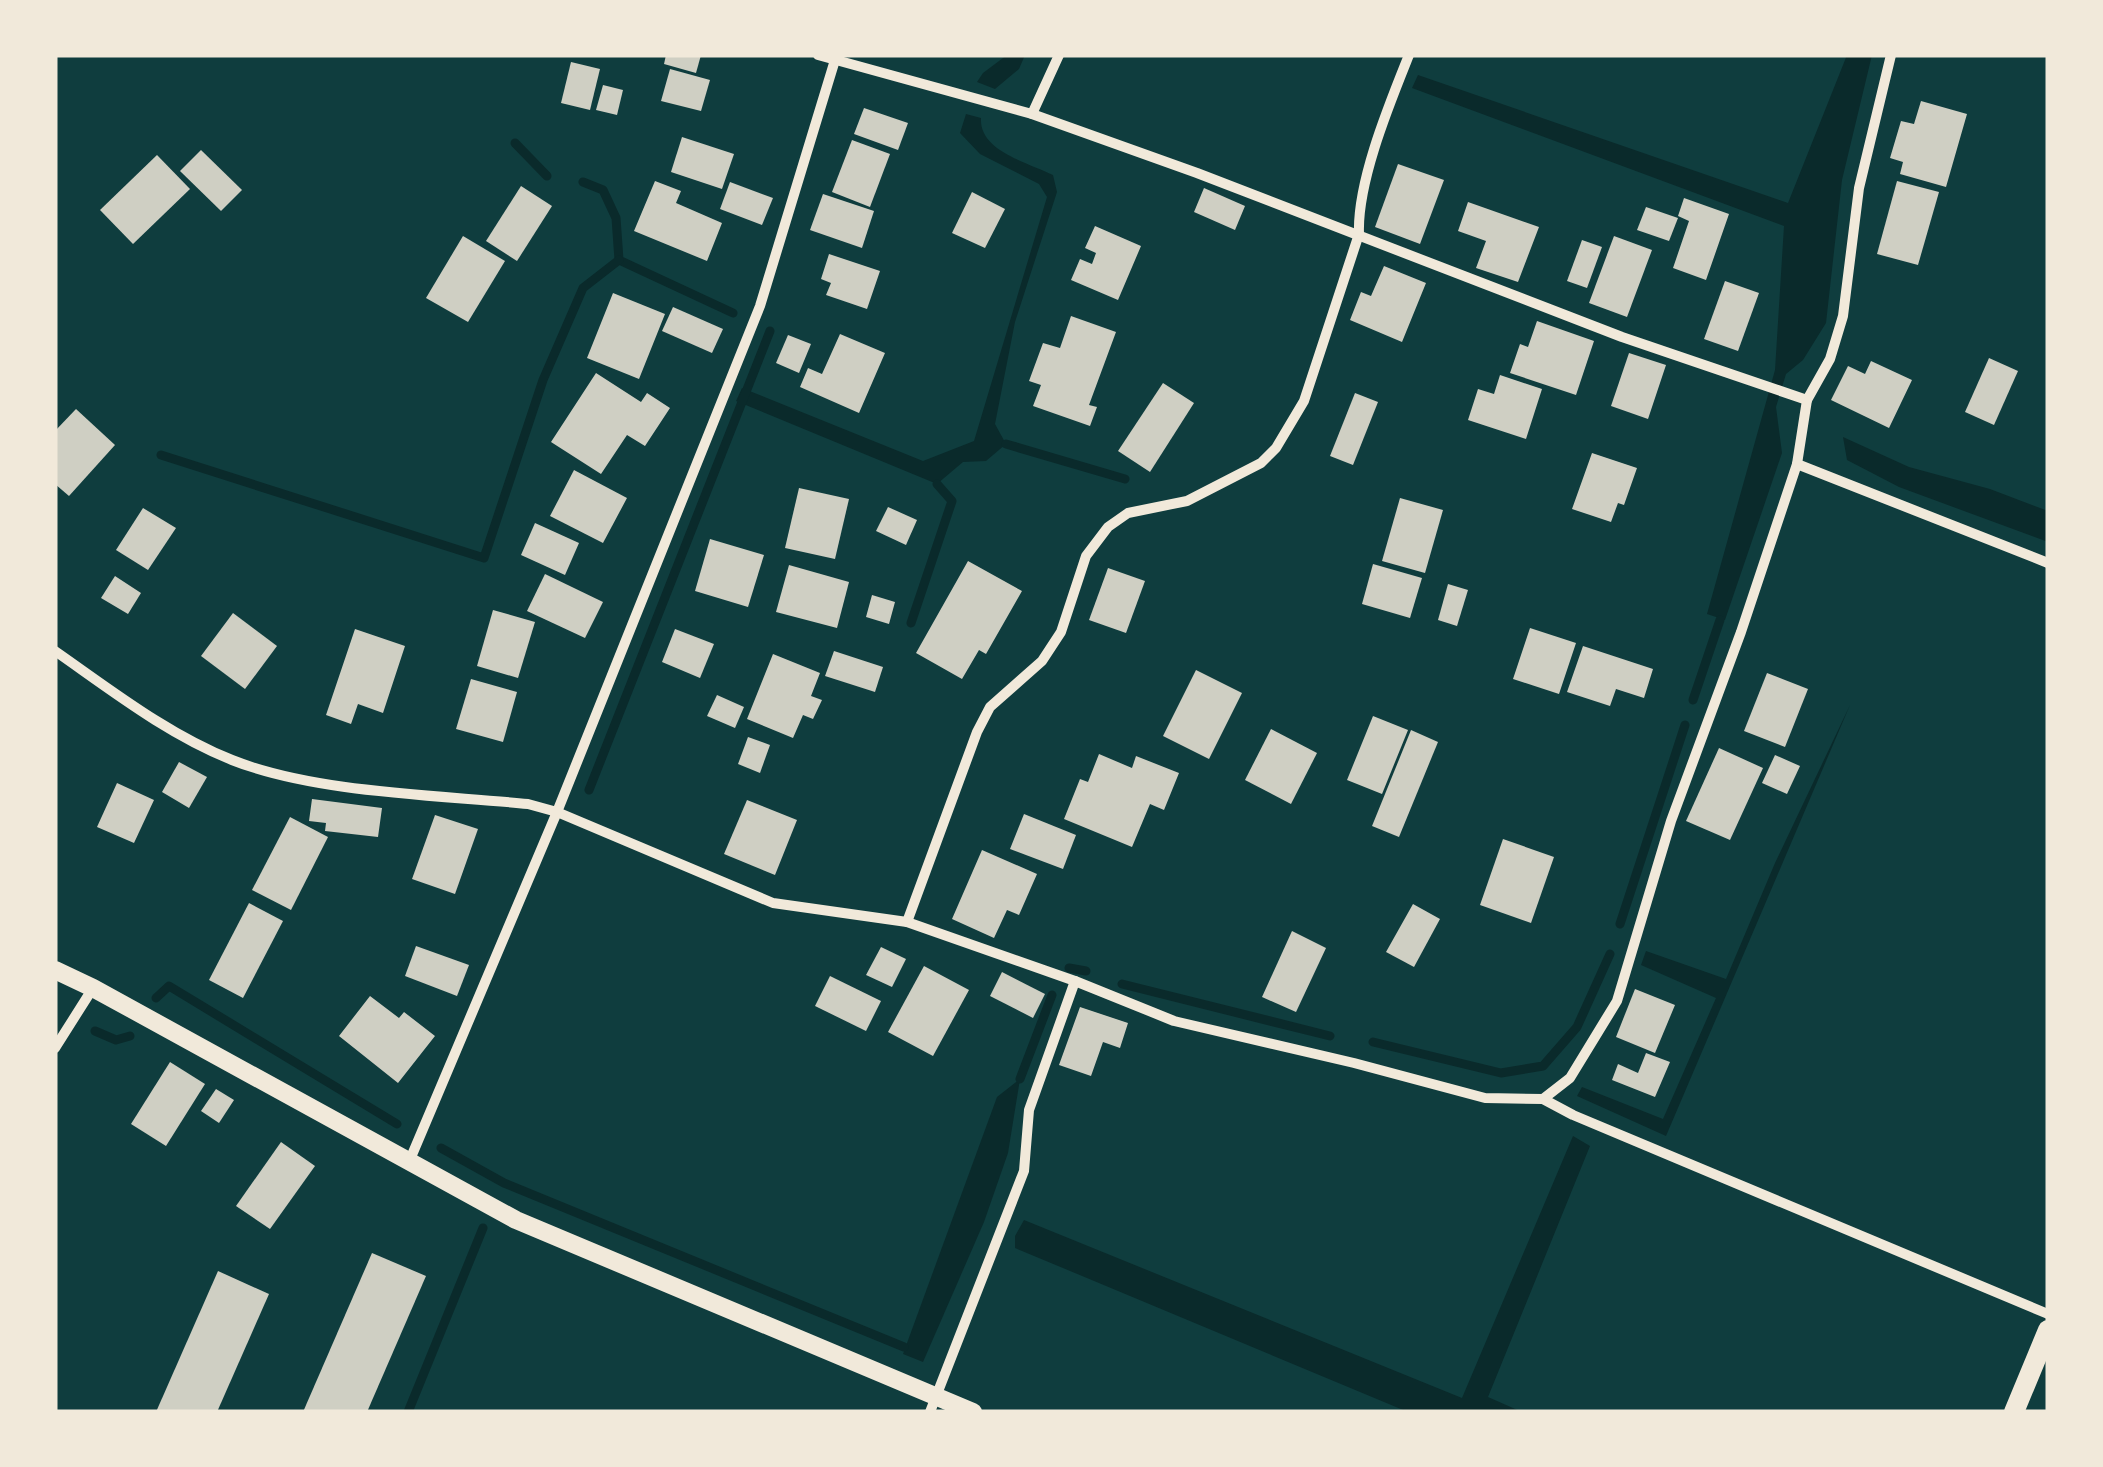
<svg xmlns="http://www.w3.org/2000/svg" width="2103" height="1467" font-family="Signika,sans-serif">
<rect width="100%" height="100%" fill="#0f3d3e"/>
<!-- water -->
<g fill="#0a2a2b">
<path d="M 1007,55 L 1025,55 L 1019,69 L 995,89 L 977,82 L 983,73 Z"/>
<path d="M 1847,55 L 1872,55 L 1842,180 L 1826,323 L 1803,360 L 1786,374 L 1776,407 L 1782,453 L 1725,620 L 1707,614 L 1775,370 L 1784,226 L 1412,88 L 1418,75 L 1788,203 Z"/>
<path d="M 966,114 L 981,118 C 979,151 1027,162 1053,175 L 1057,192 L 1015,322 L 995,424 L 1006,444 L 986,461 L 963,462 L 937,484 L 736,401 L 742,388 L 923,461 L 974,441 L 1047,197 L 1039,184 L 980,154 L 960,133 Z"/>
<path d="M 1843,437 L 1909,467 L 1990,489 L 2048,511 L 2048,542 L 1899,487 L 1847,460 Z"/>
<path d="M 1850,705 L 1666,1136 L 1577,1096 L 1582,1087 L 1663,1119 L 1716,998 L 1641,965 L 1646,951 L 1726,979 L 1775,863 Z"/>
<path d="M 1020,1079 L 1008,1153 L 984,1222 L 923,1362 L 903,1354 L 997,1097 Z"/>
<path d="M 1573,1136 L 1590,1146 L 1488,1397 L 1522,1412 L 1408,1412 L 1015,1248 L 1015,1236 L 1024,1220 L 1462,1398 Z"/>
</g>
<g fill="none" stroke-linecap="round" stroke-linejoin="round">
<!-- stream -->
<g stroke="#0a2a2b" stroke-width="9">
<path d="M 515,143 L 547,176"/>
<path d="M 583,182 L 603,190 L 616,218 L 619,260 L 733,313"/>
<path d="M 1006,444 L 1125,479"/>
<path d="M 161,455 L 484,558 L 543,380 L 583,288 L 619,260"/>
<path d="M 911,623 L 952,501 L 937,484"/>
<path d="M 1693,700 L 1720,620"/>
<path d="M 589,790 L 770,331"/>
<path d="M 1620,924 L 1685,725"/>
<path d="M 1069,968 L 1086,971"/>
<path d="M 1122,984 L 1330,1036"/>
<path d="M 156,998 L 169,986 L 397,1124"/>
<path d="M 95,1031 L 116,1040 L 130,1036"/>
<path d="M 1373,1042 L 1501,1073 L 1543,1066 L 1577,1027 L 1610,954"/>
<path d="M 1020,1079 L 1052,995"/>
<path d="M 441,1148 L 504,1183 L 904,1347"/>
<path d="M 408,1412 L 483,1228"/>
</g>
</g>
<!-- building -->
<g fill="#cfcfc3">
<path d="M 666,55 L 701,55 L 696,73 L 664,64 Z"/>
<path d="M 571,62 L 600,69 L 590,110 L 561,103 Z"/>
<path d="M 670,69 L 710,80 L 701,111 L 661,101 Z"/>
<path d="M 603,85 L 623,90 L 617,115 L 596,110 Z"/>
<path d="M 1921,101 L 1967,114 L 1946,187 L 1900,174 L 1903,162 L 1890,158 L 1901,121 L 1914,124 Z"/>
<path d="M 864,108 L 908,123 L 898,150 L 854,134 Z"/>
<path d="M 682,137 L 734,154 L 722,189 L 671,172 Z"/>
<path d="M 852,140 L 890,154 L 870,207 L 832,192 Z"/>
<path d="M 201,150 L 242,190 L 221,211 L 180,171 Z"/>
<path d="M 157,155 L 190,189 L 133,244 L 100,210 Z"/>
<path d="M 1398,164 L 1444,180 L 1420,244 L 1375,227 Z"/>
<path d="M 655,181 L 681,191 L 676,203 L 722,223 L 707,261 L 634,231 Z"/>
<path d="M 1897,181 L 1939,192 L 1918,265 L 1877,254 Z"/>
<path d="M 730,182 L 773,198 L 762,225 L 720,209 Z"/>
<path d="M 521,186 L 552,206 L 517,261 L 486,241 Z"/>
<path d="M 1204,188 L 1245,206 L 1235,230 L 1194,212 Z"/>
<path d="M 972,192 L 1005,209 L 985,248 L 952,233 Z"/>
<path d="M 823,194 L 874,211 L 862,248 L 810,230 Z"/>
<path d="M 1684,198 L 1729,214 L 1706,280 L 1673,268 L 1689,221 L 1678,216 Z"/>
<path d="M 1468,202 L 1539,227 L 1518,282 L 1476,268 L 1486,241 L 1458,231 Z"/>
<path d="M 1646,207 L 1678,218 L 1669,241 L 1637,230 Z"/>
<path d="M 1095,226 L 1141,246 L 1118,300 L 1071,280 L 1080,259 L 1092,264 L 1096,253 L 1085,248 Z"/>
<path d="M 463,236 L 505,261 L 468,322 L 426,298 Z"/>
<path d="M 1614,236 L 1652,250 L 1627,317 L 1589,303 Z"/>
<path d="M 1582,240 L 1602,247 L 1587,288 L 1567,281 Z"/>
<path d="M 829,254 L 880,271 L 867,309 L 826,295 L 831,283 L 821,279 Z"/>
<path d="M 1384,266 L 1426,283 L 1402,342 L 1350,320 L 1361,292 L 1371,296 Z"/>
<path d="M 1725,281 L 1759,293 L 1738,351 L 1704,339 Z"/>
<path d="M 613,293 L 665,314 L 639,379 L 587,358 Z"/>
<path d="M 673,307 L 723,329 L 712,353 L 662,331 Z"/>
<path d="M 1071,316 L 1116,332 L 1089,405 L 1097,407 L 1090,426 L 1033,406 L 1041,385 L 1029,381 L 1043,343 L 1060,348 Z"/>
<path d="M 1537,321 L 1594,341 L 1576,395 L 1510,373 L 1520,344 L 1528,347 Z"/>
<path d="M 840,334 L 885,353 L 859,413 L 800,387 L 808,368 L 822,374 Z"/>
<path d="M 788,335 L 811,344 L 799,373 L 776,363 Z"/>
<path d="M 1629,353 L 1666,365 L 1648,419 L 1611,406 Z"/>
<path d="M 1989,358 L 2018,371 L 1994,425 L 1965,412 Z"/>
<path d="M 1871,361 L 1912,380 L 1889,428 L 1831,400 L 1848,366 L 1865,374 Z"/>
<path d="M 596,373 L 641,402 L 647,393 L 670,408 L 645,446 L 627,435 L 601,474 L 551,442 Z"/>
<path d="M 1500,375 L 1542,389 L 1526,439 L 1468,420 L 1478,389 L 1494,394 Z"/>
<path d="M 1163,383 L 1194,403 L 1150,472 L 1118,451 Z"/>
<path d="M 1355,393 L 1378,402 L 1353,465 L 1330,456 Z"/>
<path d="M 76,409 L 115,445 L 69,496 L 55,484 L 55,431 Z"/>
<path d="M 1592,453 L 1637,468 L 1624,505 L 1618,503 L 1611,522 L 1572,509 Z"/>
<path d="M 574,470 L 627,498 L 603,543 L 550,516 Z"/>
<path d="M 799,488 L 849,499 L 835,559 L 785,548 Z"/>
<path d="M 1400,498 L 1443,510 L 1425,573 L 1382,561 Z"/>
<path d="M 888,507 L 917,520 L 906,545 L 876,531 Z"/>
<path d="M 143,508 L 176,528 L 148,570 L 116,550 Z"/>
<path d="M 535,523 L 579,543 L 565,575 L 521,555 Z"/>
<path d="M 710,539 L 764,555 L 748,607 L 695,591 Z"/>
<path d="M 968,561 L 1022,591 L 986,654 L 979,650 L 962,679 L 916,653 Z"/>
<path d="M 1373,564 L 1422,578 L 1410,618 L 1362,604 Z"/>
<path d="M 789,565 L 849,582 L 837,628 L 776,612 Z"/>
<path d="M 1108,568 L 1145,581 L 1126,633 L 1089,620 Z"/>
<path d="M 545,574 L 603,602 L 585,638 L 527,611 Z"/>
<path d="M 115,576 L 141,593 L 128,614 L 101,598 Z"/>
<path d="M 1448,584 L 1468,590 L 1457,626 L 1438,620 Z"/>
<path d="M 872,595 L 895,602 L 889,624 L 866,617 Z"/>
<path d="M 493,610 L 535,622 L 518,678 L 477,666 Z"/>
<path d="M 233,613 L 277,646 L 245,689 L 201,656 Z"/>
<path d="M 1530,628 L 1576,643 L 1559,694 L 1513,679 Z"/>
<path d="M 355,629 L 405,646 L 383,713 L 358,704 L 351,724 L 326,715 Z"/>
<path d="M 675,629 L 714,644 L 700,678 L 662,662 Z"/>
<path d="M 1583,646 L 1653,669 L 1644,698 L 1616,689 L 1610,706 L 1567,692 Z"/>
<path d="M 834,651 L 883,667 L 875,692 L 825,676 Z"/>
<path d="M 773,654 L 820,673 L 811,696 L 822,700 L 813,719 L 803,715 L 793,738 L 747,719 Z"/>
<path d="M 1196,670 L 1242,693 L 1209,759 L 1163,736 Z"/>
<path d="M 1767,673 L 1808,689 L 1785,747 L 1744,731 Z"/>
<path d="M 471,679 L 517,692 L 503,742 L 456,729 Z"/>
<path d="M 717,695 L 744,707 L 735,728 L 707,716 Z"/>
<path d="M 1373,716 L 1408,730 L 1382,794 L 1347,780 Z"/>
<path d="M 1271,729 L 1317,753 L 1291,804 L 1245,780 Z"/>
<path d="M 1411,730 L 1438,742 L 1399,837 L 1372,826 Z"/>
<path d="M 748,737 L 770,745 L 760,773 L 738,764 Z"/>
<path d="M 1719,748 L 1763,768 L 1730,840 L 1686,821 Z"/>
<path d="M 1099,754 L 1132,768 L 1136,756 L 1179,773 L 1164,810 L 1150,804 L 1132,847 L 1064,819 L 1080,779 L 1088,782 Z"/>
<path d="M 1775,755 L 1800,766 L 1787,794 L 1762,783 Z"/>
<path d="M 179,762 L 207,777 L 189,808 L 162,792 Z"/>
<path d="M 117,783 L 154,800 L 134,843 L 97,827 Z"/>
<path d="M 312,799 L 382,808 L 378,837 L 325,831 L 326,823 L 309,821 Z"/>
<path d="M 747,800 L 797,820 L 775,875 L 724,854 Z"/>
<path d="M 1024,814 L 1076,835 L 1063,869 L 1010,849 Z"/>
<path d="M 435,815 L 478,829 L 455,894 L 412,879 Z"/>
<path d="M 290,817 L 328,837 L 291,910 L 252,890 Z"/>
<path d="M 1503,839 L 1554,857 L 1531,923 L 1480,905 Z"/>
<path d="M 982,850 L 1037,874 L 1019,915 L 1007,910 L 994,938 L 952,919 Z"/>
<path d="M 249,903 L 283,921 L 243,998 L 209,980 Z"/>
<path d="M 1413,904 L 1440,919 L 1414,967 L 1386,952 Z"/>
<path d="M 1292,931 L 1326,948 L 1296,1012 L 1262,997 Z"/>
<path d="M 416,946 L 469,965 L 457,996 L 405,976 Z"/>
<path d="M 881,947 L 906,959 L 892,987 L 866,975 Z"/>
<path d="M 924,966 L 969,990 L 933,1056 L 888,1032 Z"/>
<path d="M 1002,972 L 1045,994 L 1033,1018 L 990,996 Z"/>
<path d="M 830,976 L 881,1001 L 866,1031 L 815,1006 Z"/>
<path d="M 1635,989 L 1675,1005 L 1655,1053 L 1616,1037 Z"/>
<path d="M 370,996 L 399,1018 L 404,1012 L 435,1036 L 398,1083 L 339,1036 Z"/>
<path d="M 1080,1007 L 1128,1023 L 1120,1048 L 1103,1042 L 1091,1076 L 1059,1065 Z"/>
<path d="M 1646,1053 L 1670,1062 L 1655,1097 L 1612,1080 L 1618,1064 L 1638,1073 Z"/>
<path d="M 170,1062 L 205,1084 L 166,1146 L 131,1124 Z"/>
<path d="M 216,1089 L 234,1100 L 219,1123 L 201,1111 Z"/>
<path d="M 281,1142 L 315,1166 L 270,1229 L 236,1206 Z"/>
<path d="M 372,1253 L 426,1276 L 367,1412 L 303,1412 Z"/>
<path d="M 218,1271 L 269,1294 L 217,1412 L 156,1412 Z"/>
</g>
<g fill="none" stroke-linecap="round" stroke-linejoin="round">
<!-- minor -->
<g stroke="#f1e9da" stroke-width="10">
<path d="M 818,55 L 1032,114 L 1197,173 L 1622,337 L 1807,400 L 1797,464 L 2048,563"/>
<path d="M 1032,114 L 1059,55"/>
<path d="M 1807,400 L 1830,359 L 1843,316 L 1859,188 L 1891,55"/>
<path d="M 55,651 C 111,690 167,734 232,760 C 315,793 438,795 528,804 L 557,812 L 773,903 L 907,922 L 1075,981 L 1174,1021 L 1354,1063 L 1485,1098 L 1543,1099 L 1573,1115 L 2048,1314"/>
<path d="M 907,922 L 977,732 L 990,707 L 1042,661 L 1061,632 L 1086,556 L 1108,527 L 1128,513 L 1187,501 L 1261,463 L 1276,448 L 1304,401 L 1359,234 C 1357,182 1389,105 1409,55"/>
<path d="M 55,1048 L 93,988"/>
<path d="M 1543,1099 L 1570,1078 L 1617,1001 L 1671,821 L 1741,632 L 1797,464"/>
<path d="M 409,1162 L 557,812 L 760,306 L 835,60"/>
<path d="M 930,1412 L 1024,1171 L 1029,1110 L 1075,981"/>
</g>
<!-- tertiary -->
<path stroke="#f1e9da" stroke-width="18" d="M 55,970 L 93,988 L 516,1220 L 973,1412"/>
<!-- secondary -->
<path stroke="#f1e9da" stroke-width="20" d="M 2014,1412 L 2048,1330"/>
</g>
<!-- border -->
<rect width="2103" height="1467" fill="none" stroke="#f1e9da" stroke-width="115"/>
</svg>
